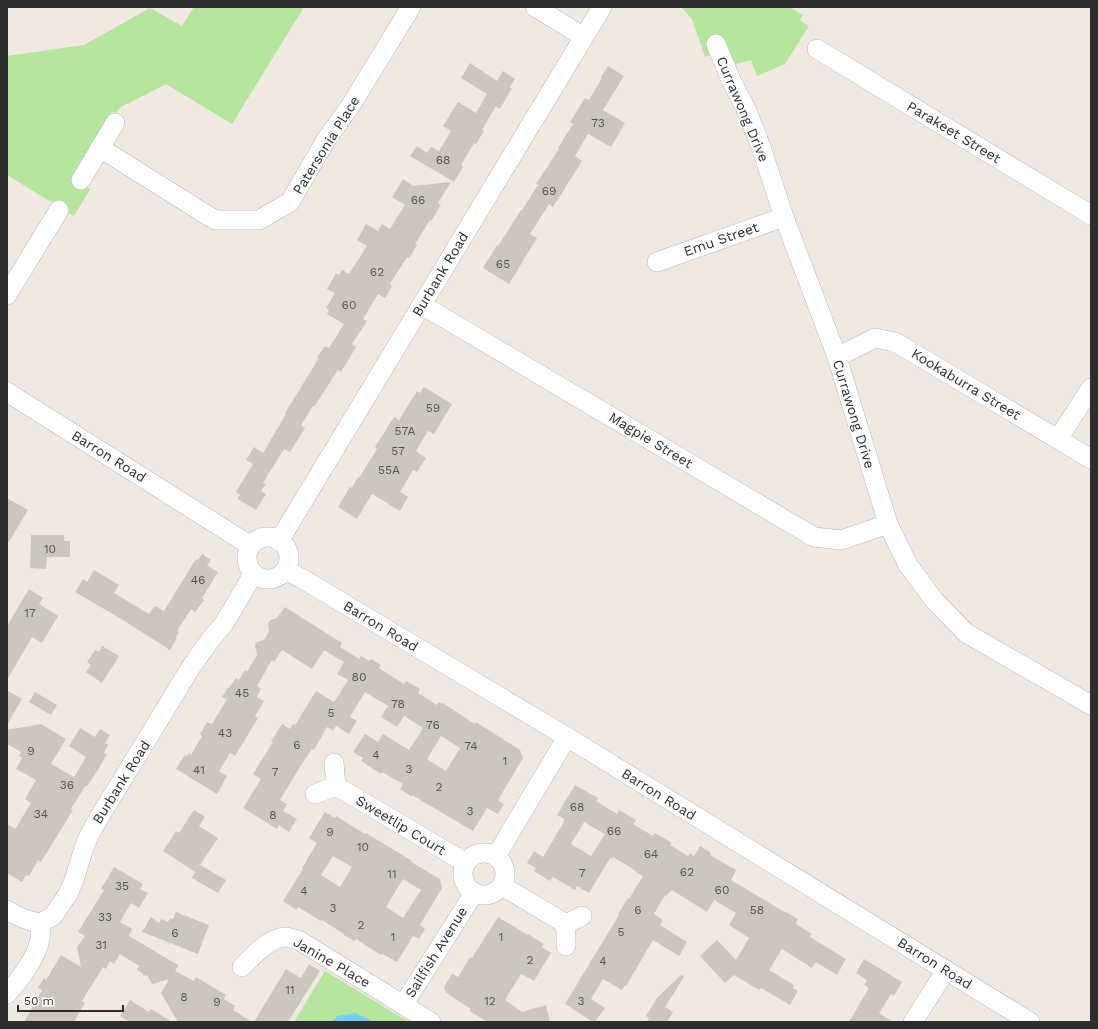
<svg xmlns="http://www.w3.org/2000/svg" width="1098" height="1029" font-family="'Work Sans',sans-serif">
<rect width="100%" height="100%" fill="#efe9e1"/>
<!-- green -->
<g fill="#b6e59e">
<path d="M 194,7 L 304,7 L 232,124 L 166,84 L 121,107 L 116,113 L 112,112 L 72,177 L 90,189 L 74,216 L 7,175 L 7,56 L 84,45 L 150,8 L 182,26 Z"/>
<path d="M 681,7 L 789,7 L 803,15 L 800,20 L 809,26 L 785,64 L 757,76 L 751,60 L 729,66 L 723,51 L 705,57 L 692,19 Z"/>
<path d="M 325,971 L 409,1022 L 294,1022 Z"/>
</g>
<!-- water -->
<path fill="#75cff0" d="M 356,1013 L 374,1022 L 332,1022 L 337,1016 Z"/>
<!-- building -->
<g fill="#cbc7bf" fill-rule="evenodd">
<path d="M 470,63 L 497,81 L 503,71 L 515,79 L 510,87 L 512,88 L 500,109 L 496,106 L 482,130 L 484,131 L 476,144 L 474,143 L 461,165 L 463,167 L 454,182 L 410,156 L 417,146 L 427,153 L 431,147 L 439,151 L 451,131 L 443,126 L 458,102 L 476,113 L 487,94 L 461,78 Z"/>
<path d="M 608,66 L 624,76 L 603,110 L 625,123 L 611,147 L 588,134 L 575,156 L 582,161 L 553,207 L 549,204 L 530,234 L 537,238 L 509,284 L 483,268 L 497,245 L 498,246 L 521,210 L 522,210 L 538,185 L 536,184 L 559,149 L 558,148 L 573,124 L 570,122 L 585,98 L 589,100 L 602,78 L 601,77 Z"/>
<path d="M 403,179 L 413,186 L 451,182 L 438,203 L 441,205 L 431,221 L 430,220 L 415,244 L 417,245 L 409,258 L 407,257 L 390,284 L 392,286 L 385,298 L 378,294 L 363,319 L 367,321 L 352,344 L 356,347 L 341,372 L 338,370 L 314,407 L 313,406 L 301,425 L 305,428 L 290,452 L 284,449 L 263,483 L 266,484 L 261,491 L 266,494 L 256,510 L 238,499 L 240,495 L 236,492 L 253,464 L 246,460 L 254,447 L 263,453 L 286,414 L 285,413 L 319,358 L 317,357 L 325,346 L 329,348 L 344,324 L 327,314 L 329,310 L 326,308 L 335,293 L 327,289 L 336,273 L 339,275 L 342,270 L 349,274 L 367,246 L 357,240 L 366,224 L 378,231 L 382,224 L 390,229 L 405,205 L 392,197 Z"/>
<path d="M 424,387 L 452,404 L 434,434 L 428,431 L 416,451 L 426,458 L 417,472 L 413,470 L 400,492 L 408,497 L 400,511 L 372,494 L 357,519 L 338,507 L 350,487 L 352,488 L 358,477 L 359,478 L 377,449 L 375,447 L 394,417 L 399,420 L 417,391 L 420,393 Z"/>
<path d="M 7,498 L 28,510 L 7,545 Z"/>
<path d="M 31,535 L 64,535 L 64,541 L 70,541 L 70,557 L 47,557 L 46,569 L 30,568 Z"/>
<path d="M 202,554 L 211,560 L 207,565 L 218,572 L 202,598 L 204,600 L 195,612 L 191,609 L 177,631 L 179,632 L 176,637 L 177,638 L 170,650 L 123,620 L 75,592 L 83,579 L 87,582 L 94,570 L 119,585 L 114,593 L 149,614 L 155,606 L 164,611 L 196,559 L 198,560 Z"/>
<path d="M 29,589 L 43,598 L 39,604 L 58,616 L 42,643 L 32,637 L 7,680 L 7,626 Z"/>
<path d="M 285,607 L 342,643 L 340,647 L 359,659 L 361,656 L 369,661 L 371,659 L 381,665 L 379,668 L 404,684 L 406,681 L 420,689 L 418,693 L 437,705 L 439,702 L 443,704 L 443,703 L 475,724 L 476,722 L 520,750 L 523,758 L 498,800 L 504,804 L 498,814 L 487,808 L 473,831 L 412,795 L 411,796 L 400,789 L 403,784 L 382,772 L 381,774 L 361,761 L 363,758 L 353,752 L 365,734 L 378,742 L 383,734 L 409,750 L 423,728 L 404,716 L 397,727 L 381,717 L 388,706 L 365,692 L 350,717 L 357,721 L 349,734 L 336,726 L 333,731 L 327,727 L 314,750 L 312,749 L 303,762 L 280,800 L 287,804 L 283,811 L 297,819 L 289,832 L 279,825 L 277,829 L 243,808 L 261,779 L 253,774 L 273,742 L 271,741 L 282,724 L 290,729 L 293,724 L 295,725 L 316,691 L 334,702 L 348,680 L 337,674 L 344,662 L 324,650 L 312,669 L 282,650 L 274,662 L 272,660 L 257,686 L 261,689 L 257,697 L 264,701 L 255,716 L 258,718 L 235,756 L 230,753 L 219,771 L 227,776 L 217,794 L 176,769 L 185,755 L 187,756 L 189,753 L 191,755 L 202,736 L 200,734 L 207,722 L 212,724 L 227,699 L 222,697 L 228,688 L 229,688 L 236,678 L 239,680 L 245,670 L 247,672 L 257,655 L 255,645 L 257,642 L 264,640 L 269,632 L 268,624 L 270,620 L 277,618 ZM 441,736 L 460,748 L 446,771 L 427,759 Z"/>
<path d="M 102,646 L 119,656 L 102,683 L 86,672 L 91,665 L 87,662 L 95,650 L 99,652 Z"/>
<path d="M 7,690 L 22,699 L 7,725 Z"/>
<path d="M 35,692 L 57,705 L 51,715 L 29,702 Z"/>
<path d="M 41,724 L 66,739 L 51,764 L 74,777 L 86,757 L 69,746 L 80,728 L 95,737 L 100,729 L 110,735 L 105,743 L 108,745 L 104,753 L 107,754 L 98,770 L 87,786 L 85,786 L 71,809 L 73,810 L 41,862 L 38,860 L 29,876 L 26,875 L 22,882 L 7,873 L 7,824 L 15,829 L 31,803 L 25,799 L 36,780 L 16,769 L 22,758 L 19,756 L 21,752 L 7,744 L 7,730 Z"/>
<path d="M 575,785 L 598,798 L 596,801 L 617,814 L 619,810 L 636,820 L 633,824 L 653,836 L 655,833 L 672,843 L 670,845 L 688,856 L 690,853 L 694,856 L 700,846 L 711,853 L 710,855 L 736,870 L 731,880 L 786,913 L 786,912 L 798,919 L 796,924 L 812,934 L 810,937 L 846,959 L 837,975 L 816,962 L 812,968 L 782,949 L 769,970 L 794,985 L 793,988 L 798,991 L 790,1005 L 761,988 L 759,990 L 734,975 L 725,983 L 700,956 L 717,940 L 736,960 L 749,938 L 729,925 L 736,913 L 714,900 L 707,912 L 672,890 L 666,896 L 665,895 L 654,914 L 663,920 L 660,925 L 687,942 L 679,956 L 653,940 L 626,986 L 625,985 L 622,990 L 603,979 L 591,999 L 605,1008 L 595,1022 L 593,1022 L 565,1004 L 619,915 L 618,914 L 628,898 L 629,899 L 643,876 L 633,870 L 633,869 L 613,857 L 612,859 L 610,858 L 589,893 L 577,886 L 575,890 L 553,877 L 550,881 L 534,871 L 536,868 L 527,863 L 534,851 L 543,857 L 564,822 L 563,822 L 565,819 L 557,815 ZM 584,822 L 605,834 L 591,856 L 571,844 Z"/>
<path d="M 194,810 L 205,817 L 199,826 L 218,838 L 200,865 L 226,880 L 218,893 L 192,878 L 195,872 L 163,851 L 176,831 L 179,833 Z"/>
<path d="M 325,812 L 335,818 L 336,816 L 365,834 L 366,833 L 412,861 L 411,862 L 440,879 L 442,888 L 420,925 L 425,929 L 419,939 L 413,936 L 397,962 L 383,954 L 381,955 L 356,939 L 354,941 L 344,935 L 344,934 L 322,920 L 321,921 L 298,907 L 296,910 L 283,901 L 303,869 L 302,868 L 317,843 L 309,838 ZM 333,856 L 352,867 L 340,887 L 321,875 ZM 403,879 L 421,890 L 403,918 L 386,907 Z"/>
<path d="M 114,867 L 143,884 L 140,889 L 148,893 L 139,908 L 131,903 L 120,922 L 132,929 L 129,936 L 178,965 L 175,971 L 194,981 L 196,977 L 226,995 L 224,999 L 235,1006 L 233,1010 L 252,1022 L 178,1022 L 161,993 L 169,979 L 152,984 L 147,975 L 144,976 L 142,973 L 137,970 L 139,966 L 120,954 L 114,964 L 110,961 L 106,969 L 103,967 L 82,1001 L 85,1003 L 74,1022 L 24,1022 L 42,990 L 38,988 L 44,978 L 46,980 L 61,955 L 81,967 L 77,947 L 85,936 L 78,932 L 104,890 L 101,889 Z"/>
<path d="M 176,912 L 209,925 L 198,954 L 142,932 L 151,917 L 159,923 L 161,919 L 168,922 L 170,918 L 173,919 Z"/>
<path d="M 498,917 L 528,935 L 528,934 L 544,944 L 542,947 L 551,953 L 534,981 L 521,974 L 505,1000 L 522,1012 L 546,1005 L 550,1022 L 487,1022 L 470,1011 L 471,1009 L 454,998 L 446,992 L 444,987 L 452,974 L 458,977 L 470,957 L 472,958 Z"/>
<path d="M 864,959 L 902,982 L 894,996 L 891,994 L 879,1013 L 893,1022 L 849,1022 L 869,988 L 864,985 L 867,980 L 856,973 Z"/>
<path d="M 309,964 L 320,971 L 288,1022 L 254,1022 L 286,969 L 301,978 Z"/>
<path d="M 681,975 L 684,977 L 665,1007 L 673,1012 L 667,1022 L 647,1022 L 649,1018 L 646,1016 L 657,998 Z"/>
<path d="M 130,1000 L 149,1012 L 151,1009 L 172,1022 L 130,1022 L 120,1016 Z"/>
</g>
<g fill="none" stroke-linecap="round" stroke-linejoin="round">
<defs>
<g id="minor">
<path d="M 535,7 L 584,37"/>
<path d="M 716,44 L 731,80 L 747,111 L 761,147 L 784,217 L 837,357 L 888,524 L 908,565 L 934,600 L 966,633 L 1091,705"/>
<path d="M 817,49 L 1091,215"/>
<path d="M 100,148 L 215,220 L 259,220 L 290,202 L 326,140 L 351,105 L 411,7"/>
<path d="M 81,180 L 115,123"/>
<path d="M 657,262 L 784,217"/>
<path d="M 7,295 L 59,210"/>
<path d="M 422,305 L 814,537 L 841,540 L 888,524"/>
<path d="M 837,357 L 875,338 L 895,342 L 1091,459"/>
<path d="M 7,392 L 251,546"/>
<path d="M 1058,439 L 1091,388"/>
<circle cx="268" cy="558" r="21"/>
<path d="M 279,541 L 602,7"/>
<path d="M 285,570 L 301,578 L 567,737 L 1030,1022"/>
<path d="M 336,786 L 466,863"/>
<path d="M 315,794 L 336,786 L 334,763"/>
<circle cx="484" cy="874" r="21"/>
<path d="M 496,856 L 567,737"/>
<path d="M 502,886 L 566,924"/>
<path d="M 7,910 C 18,917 27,921 40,923"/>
<path d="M 566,946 L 566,924 L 582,916"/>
<path d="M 242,967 C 253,956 268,939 284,937 C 290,937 295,939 300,941 L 431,1022"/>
<path d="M 7,994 C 19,981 37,957 40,939 C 41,934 40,928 40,923 L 53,916 L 68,894 L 73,883 L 86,842 L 92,830 L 100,816 L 146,741 L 191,667 L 210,640 L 222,626 L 231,612 L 253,574"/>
<path d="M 403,1005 L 421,977 L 474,893"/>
<path d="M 913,1022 L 946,970"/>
</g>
</defs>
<!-- minor casing -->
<use href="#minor" stroke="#b4b7c1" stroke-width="20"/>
<!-- minor -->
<use href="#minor" stroke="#fff" stroke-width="19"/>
</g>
<g text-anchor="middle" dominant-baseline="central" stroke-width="3" stroke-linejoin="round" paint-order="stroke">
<!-- number labels -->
<g font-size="12" fill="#555452">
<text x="598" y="123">73</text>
<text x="443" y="160">68</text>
<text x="549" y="191">69</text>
<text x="418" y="200">66</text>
<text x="503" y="264">65</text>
<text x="377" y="272">62</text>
<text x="349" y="305">60</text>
<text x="433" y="408">59</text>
<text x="405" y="431">57A</text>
<text x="398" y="451">57</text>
<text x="389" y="470">55A</text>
<text x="50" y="549">10</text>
<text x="198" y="580">46</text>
<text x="30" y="613">17</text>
<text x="359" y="677">80</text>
<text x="242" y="693">45</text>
<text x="398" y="704">78</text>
<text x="331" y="713">5</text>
<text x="433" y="725">76</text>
<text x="225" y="733">43</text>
<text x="297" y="745">6</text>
<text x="471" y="746">74</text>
<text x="31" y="751">9</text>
<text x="376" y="755">4</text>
<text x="505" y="761">1</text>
<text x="409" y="769">3</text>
<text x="199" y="770">41</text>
<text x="275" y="772">7</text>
<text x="67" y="785">36</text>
<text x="439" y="787">2</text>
<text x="577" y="807">68</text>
<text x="470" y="811">3</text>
<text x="41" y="814">34</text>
<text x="273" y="815">8</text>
<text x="614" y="831">66</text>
<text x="330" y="832">9</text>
<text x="363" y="847">10</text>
<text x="651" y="854">64</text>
<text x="687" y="872">62</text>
<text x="582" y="873">7</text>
<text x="392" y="874">11</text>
<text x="122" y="886">35</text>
<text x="722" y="890">60</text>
<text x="304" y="891">4</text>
<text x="333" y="908">3</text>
<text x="638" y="910">6</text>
<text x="757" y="910">58</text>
<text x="105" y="917">33</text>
<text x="361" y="925">2</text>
<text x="621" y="932">5</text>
<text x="175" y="933">6</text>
<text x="393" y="937">1</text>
<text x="501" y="937">1</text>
<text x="101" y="945">31</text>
<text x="530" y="960">2</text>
<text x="603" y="961">4</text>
<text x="290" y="990">11</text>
<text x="184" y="997">8</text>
<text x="490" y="1001">12</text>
<text x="581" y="1001">3</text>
<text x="217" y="1002">9</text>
</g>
<!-- street labels -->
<g font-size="14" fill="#2e2e2e" stroke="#fff">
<text transform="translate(743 109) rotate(67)">Currawong Drive</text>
<text transform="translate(954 132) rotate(31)">Parakeet Street</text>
<text transform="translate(326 145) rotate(-58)">Patersonia Place</text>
<text transform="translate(721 239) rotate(-19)">Emu Street</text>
<text transform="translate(440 274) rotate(-59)">Burbank Road</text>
<text transform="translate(966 384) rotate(31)">Kookaburra Street</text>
<text transform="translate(854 414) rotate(73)">Currawong Drive</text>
<text transform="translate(651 440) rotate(31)">Magpie Street</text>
<text transform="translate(109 456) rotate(32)">Barron Road</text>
<text transform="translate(381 626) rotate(31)">Barron Road</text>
<text transform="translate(121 782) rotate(-58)">Burbank Road</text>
<text transform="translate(659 794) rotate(32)">Barron Road</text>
<text transform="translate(401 825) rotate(31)">Sweetlip Court</text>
<text transform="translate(436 952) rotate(-58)">Sailfish Avenue</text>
<text transform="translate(332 962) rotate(30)">Janine Place</text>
<text transform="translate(935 963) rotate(32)">Barron Road</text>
</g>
</g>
<!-- border -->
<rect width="1098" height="1029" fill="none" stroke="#2e2e2e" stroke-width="16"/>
<!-- scale -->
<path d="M18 1005v6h105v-6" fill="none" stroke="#2e2e2e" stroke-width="2"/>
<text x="24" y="1005" font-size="12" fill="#2e2e2e" stroke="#ffffff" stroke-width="3" paint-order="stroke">50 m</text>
</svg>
